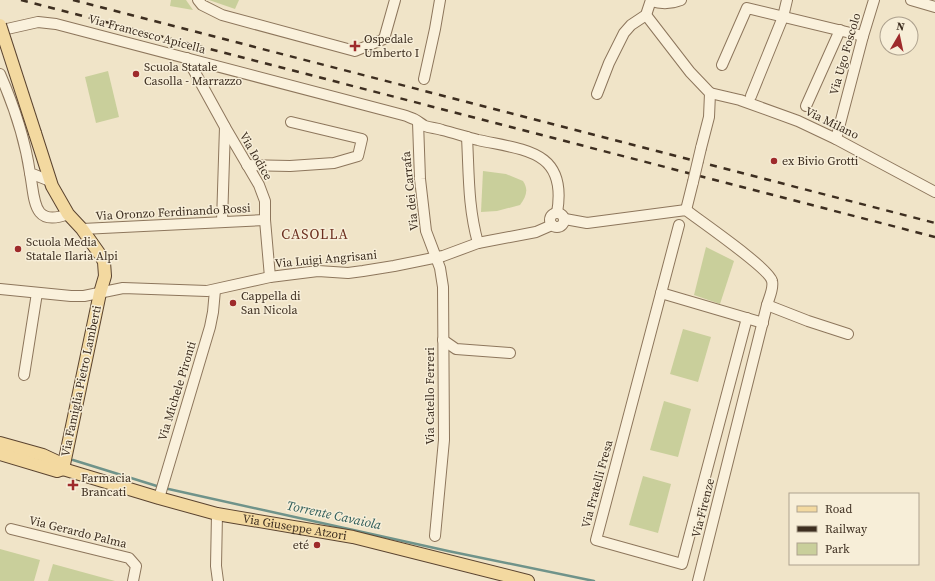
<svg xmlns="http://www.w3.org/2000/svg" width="935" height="581" font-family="'Source Serif 4',serif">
<rect width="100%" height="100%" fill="#f0e4c8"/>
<!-- green -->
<g fill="#c9cf9b">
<path d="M 171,0 L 186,0 L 193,10 L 170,6 Z"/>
<path d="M 209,0 L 239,0 L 235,9 Z"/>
<path d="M 108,71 L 119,117 L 96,123 L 85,77 Z"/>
<path d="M 483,171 L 506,174 L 523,181 C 529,190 526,197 520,205 L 497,211 L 481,212 Z"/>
<path d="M 706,247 L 734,261 L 720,304 L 694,295 Z"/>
<path d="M 683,329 L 711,337 L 698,382 L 670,374 Z"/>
<path d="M 664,401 L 691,409 L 678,457 L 650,450 Z"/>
<path d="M 643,476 L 671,484 L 658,533 L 629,525 Z"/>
<path d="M 0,549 L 40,560 L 34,581 L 0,581 Z"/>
<path d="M 53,564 L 115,581 L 48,581 Z"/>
</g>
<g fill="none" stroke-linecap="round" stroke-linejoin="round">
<!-- stream -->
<g stroke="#6f938a" stroke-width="2.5">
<path d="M 73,460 L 160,487"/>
<path d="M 164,488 L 448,551 L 594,581"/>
</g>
<defs>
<g id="minor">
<path d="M 198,0 L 202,5 L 222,15 L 355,51 L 384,39 L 395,0"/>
<path d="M 911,0 L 935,7"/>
<path d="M 651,1 C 661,4 671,4 681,0"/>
<path d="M 646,15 L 690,72 L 710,93 L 709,117 L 701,148"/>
<path d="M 7,29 L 38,22 L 56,24 L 403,115 C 407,116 411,118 414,119 C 418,121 421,124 425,126 C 430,128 437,128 442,130 C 454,133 466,137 478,140 C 524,150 568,150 557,213"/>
<path d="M 187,58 L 225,127 L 259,185 L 265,201 L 265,220 L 270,277"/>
<path d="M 722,65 L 747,8 L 863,36"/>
<path d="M 0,74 C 14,106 25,139 30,173 L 50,181"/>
<path d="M 424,79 L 435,29 L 440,0"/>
<path d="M 710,93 L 740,100 L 798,121 L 836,139 L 935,192"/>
<path d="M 597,94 L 609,63 L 624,33 L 631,25 L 646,15 L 651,0"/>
<path d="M 751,96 L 783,17 L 787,0"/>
<path d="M 806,106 L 840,30"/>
<path d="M 418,122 L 420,179 L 426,231 L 440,268 L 443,287 L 444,440 L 435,536"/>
<path d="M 467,137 C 469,175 468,207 478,243"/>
<path d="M 836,139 L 863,36 L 874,0"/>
<path d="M 247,165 L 290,166 L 334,163 L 358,156 L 362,139 L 291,122"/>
<path d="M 30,173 C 35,199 32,228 68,214"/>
<path d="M 686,210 L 693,182"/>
<circle cx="557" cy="220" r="7"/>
<path d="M 565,219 L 587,223 L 686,210 C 700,221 769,268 772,281 C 774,288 769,298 767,305 L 698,581"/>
<path d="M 222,222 L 225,127"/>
<path d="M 679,225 L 596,540 L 682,564 L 747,318"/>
<path d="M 82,229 L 265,220"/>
<path d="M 0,289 L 71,296 L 84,296 L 123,288 L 207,291 L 270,277 L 318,271 L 348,273 L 363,271 L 394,266 L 443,256 L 478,243 L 536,232 L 552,225"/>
<path d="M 661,293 L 763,323"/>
<path d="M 767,305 L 808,321 L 848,334"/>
<path d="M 443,340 L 456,349 L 510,353"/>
<path d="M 24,375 L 37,293"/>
<path d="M 159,498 L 210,327 L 213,312 L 215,290"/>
<path d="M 217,514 L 216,566 L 218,581"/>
<path d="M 11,529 L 129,558 L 136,566 L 133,581"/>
</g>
<g id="major">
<path d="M 35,133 L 52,186 L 68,214 L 82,229 L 101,256 L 104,262 L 105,276 L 100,293 L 63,469"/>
<path id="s1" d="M 0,443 L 43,455 L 58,462 L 63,469 L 159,498 L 217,514 L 353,537 L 528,581"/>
<path d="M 0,454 L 57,471 L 63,469"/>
</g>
</defs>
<!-- minor casing -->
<use href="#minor" stroke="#8d765c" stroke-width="12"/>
<!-- major casing -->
<use href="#major" stroke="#5b4430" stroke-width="14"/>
<!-- minor -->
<use href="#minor" stroke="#faf1dc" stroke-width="10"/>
<!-- major -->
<use href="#major" stroke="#f3d9a0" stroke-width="12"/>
<!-- rail -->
<g stroke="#3d2e20" stroke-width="2.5" stroke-dasharray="7 7" stroke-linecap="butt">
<path d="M 21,0 L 935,237"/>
<path d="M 73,0 L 935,223"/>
</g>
<defs>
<path id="minor-bridge" d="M 693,182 L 701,148"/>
<path id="major-bridge" d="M 0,25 L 35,133"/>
</defs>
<!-- minor-bridge casing -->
<use href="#minor-bridge" stroke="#8d765c" stroke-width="12" stroke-linecap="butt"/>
<!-- major-bridge casing -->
<use href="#major-bridge" stroke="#5b4430" stroke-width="14" stroke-linecap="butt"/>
<!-- minor-bridge -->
<use href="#minor-bridge" stroke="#faf1dc" stroke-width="10"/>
<!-- major-bridge -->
<use href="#major-bridge" stroke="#f3d9a0" stroke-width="12"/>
</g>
<!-- markers -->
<g fill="#9e2a2b" stroke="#f7eed8" stroke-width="1.5">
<path d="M353 40h4v4h4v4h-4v4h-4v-4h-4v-4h4z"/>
<circle cx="136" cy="74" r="4"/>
<circle cx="774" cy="161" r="4"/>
<circle cx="18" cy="249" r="4"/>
<circle cx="233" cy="303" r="4"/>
<path d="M71 479h4v4h4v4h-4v4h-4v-4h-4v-4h4z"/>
<circle cx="317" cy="545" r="4"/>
</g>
<g text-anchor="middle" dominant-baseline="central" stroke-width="3" stroke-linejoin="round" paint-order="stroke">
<!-- street labels -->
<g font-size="12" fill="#3d2e20" stroke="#f7eed8">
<text transform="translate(147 34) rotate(15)">Via Francesco Apicella</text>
<text transform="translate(845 54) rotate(-74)">Via Ugo Foscolo</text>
<text transform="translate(832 123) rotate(26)">Via Milano</text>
<text transform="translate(256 156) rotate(60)">Via Iodice</text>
<text transform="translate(410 191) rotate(-96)">Via dei Carrafa</text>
<text transform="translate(173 212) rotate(-3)">Via Oronzo Ferdinando Rossi</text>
<text transform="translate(326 259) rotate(-5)">Via Luigi Angrisani</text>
<text transform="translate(81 381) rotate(-78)">Via Famiglia Pietro Lamberti</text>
<text transform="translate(177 391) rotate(-73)">Via Michele Pironti</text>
<text transform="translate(430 396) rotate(-90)">Via Catello Ferreri</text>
<text transform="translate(597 484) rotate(-75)">Via Fratelli Fresa</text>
<text transform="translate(703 508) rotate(-76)">Via Firenze</text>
<text stroke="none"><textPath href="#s1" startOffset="309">Via Giuseppe Atzori</textPath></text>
<text transform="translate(78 532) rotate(14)">Via Gerardo Palma</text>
</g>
<!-- poi labels -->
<g font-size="12" fill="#3d2e20" stroke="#f7eed8" text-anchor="start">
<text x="364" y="39">Ospedale<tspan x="364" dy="14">Umberto I</tspan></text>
<text x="144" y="67">Scuola Statale<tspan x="144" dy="14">Casolla - Marrazzo</tspan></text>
<text x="782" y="161">ex Bivio Grotti</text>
<text x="26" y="242">Scuola Media<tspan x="26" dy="14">Statale Ilaria Alpi</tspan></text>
<text x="241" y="296">Cappella di<tspan x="241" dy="14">San Nicola</tspan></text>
<text x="81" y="478">Farmacia<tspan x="81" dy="14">Brancati</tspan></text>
<text x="309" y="545" text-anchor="end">eté</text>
</g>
<!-- water labels -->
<g font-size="13" font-style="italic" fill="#2f5d5a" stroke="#f7eed8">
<text transform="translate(334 515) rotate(12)">Torrente Cavaiola</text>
</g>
<!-- quarter labels -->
<g font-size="14" letter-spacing="1" fill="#6b2e1e" stroke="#f7eed8">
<text x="315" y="234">CASOLLA</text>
</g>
</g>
<!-- legend -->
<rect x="789" y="493" width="130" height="72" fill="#f7eed8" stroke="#ada18e"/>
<rect x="797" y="506" width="20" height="6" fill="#f3d9a0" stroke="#ada18e"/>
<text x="825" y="513" font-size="12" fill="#3d2e20">Road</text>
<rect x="797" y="526" width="20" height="6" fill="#3d2e20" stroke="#ada18e"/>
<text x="825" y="533" font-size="12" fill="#3d2e20">Railway</text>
<rect x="797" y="543" width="20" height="12" fill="#c9cf9b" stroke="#ada18e"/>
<text x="825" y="553" font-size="12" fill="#3d2e20">Park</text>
<!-- north arrow -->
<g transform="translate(899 36) rotate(9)"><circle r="19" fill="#f7eed8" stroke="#ada18e"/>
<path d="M0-3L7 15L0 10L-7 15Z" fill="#9e2a2b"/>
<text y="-6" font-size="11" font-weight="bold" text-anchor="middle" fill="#3d2e20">N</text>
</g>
</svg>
